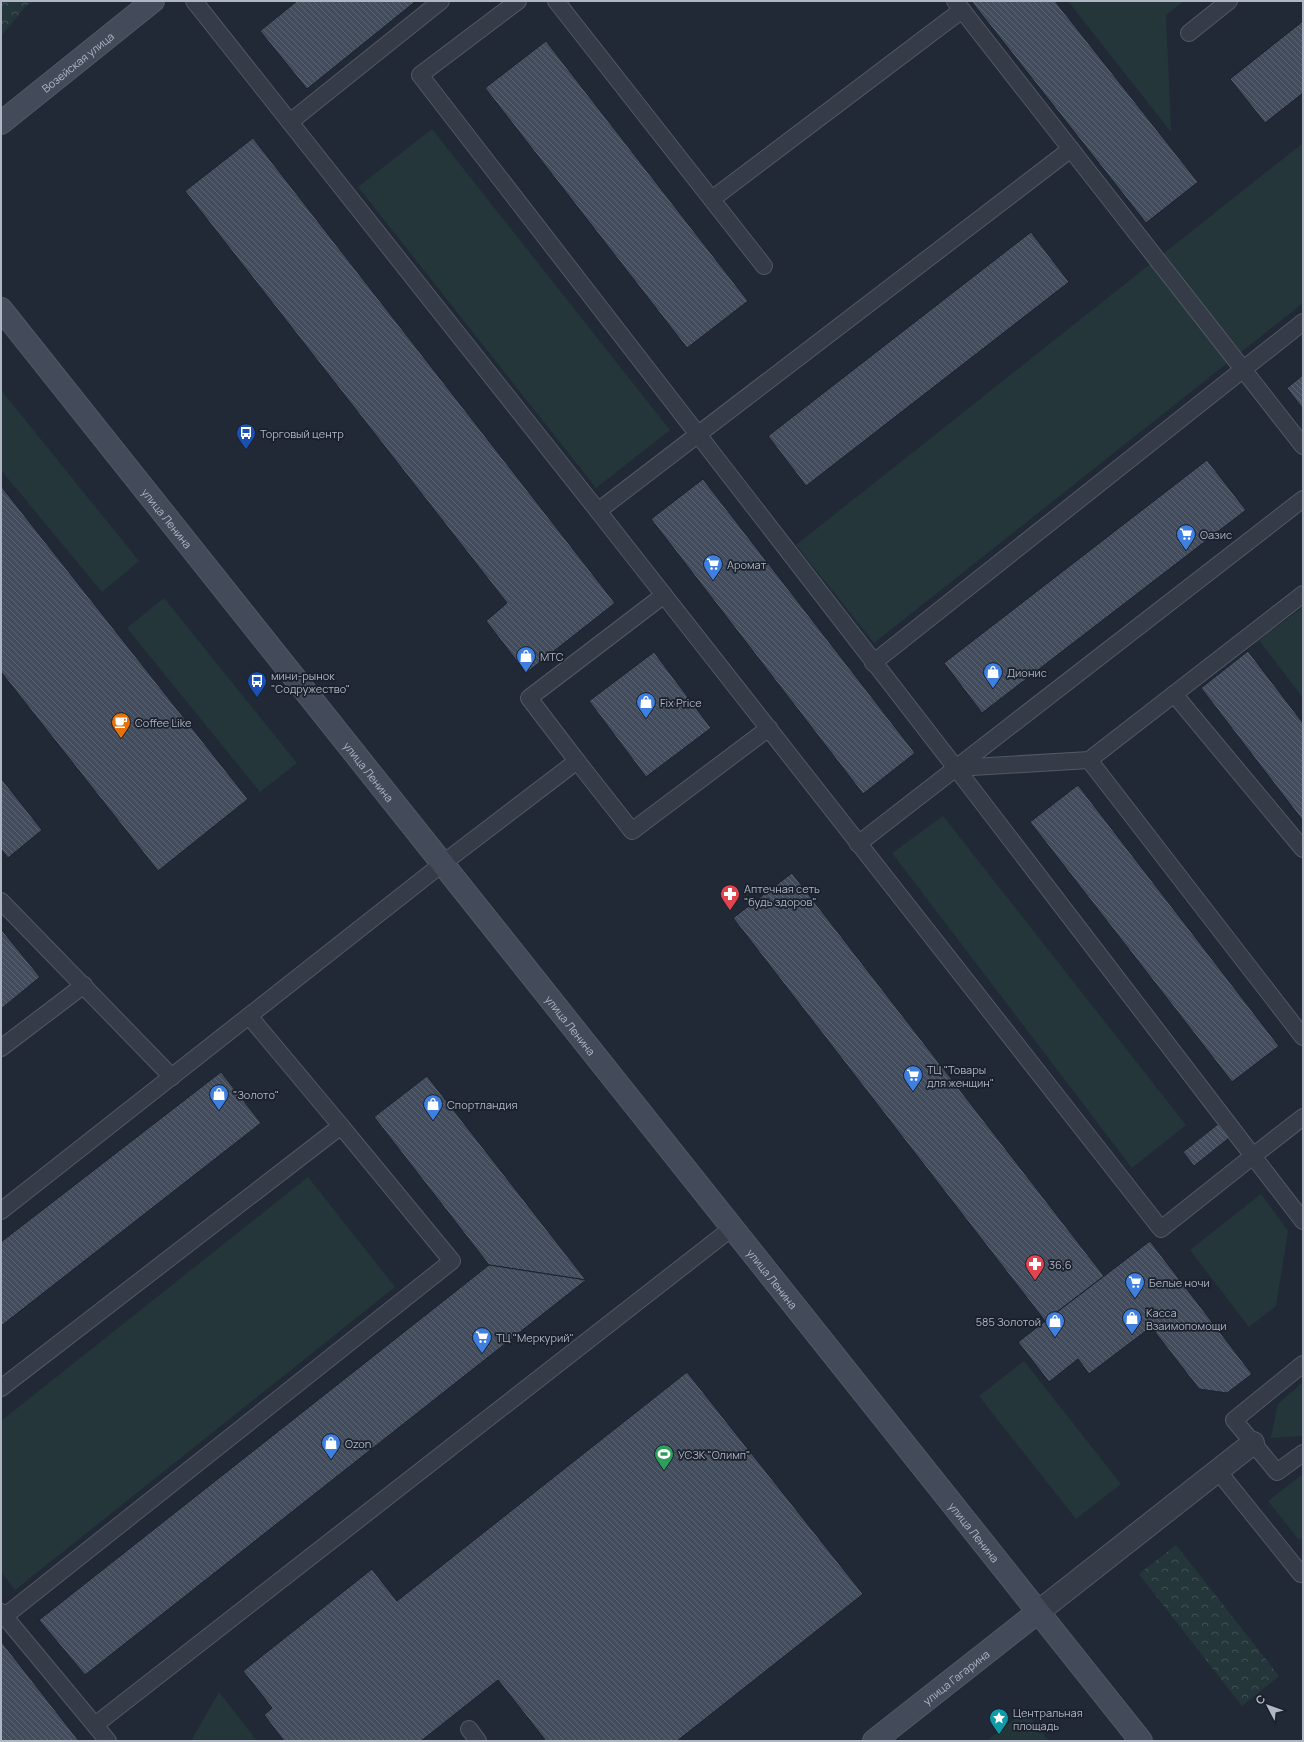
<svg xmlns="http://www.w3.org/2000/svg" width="1304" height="1742" font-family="Manrope,sans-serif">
<defs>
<pattern id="forest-crowns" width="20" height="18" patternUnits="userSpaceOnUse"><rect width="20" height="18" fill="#243639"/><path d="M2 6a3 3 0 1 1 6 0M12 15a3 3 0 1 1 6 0" fill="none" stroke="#415154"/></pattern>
<pattern id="building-back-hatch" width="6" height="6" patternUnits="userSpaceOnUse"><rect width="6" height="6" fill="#424c5c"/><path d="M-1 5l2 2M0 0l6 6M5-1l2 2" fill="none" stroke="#5b6472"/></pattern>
</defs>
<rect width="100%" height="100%" fill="#212937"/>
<!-- green -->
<g fill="#243639">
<path d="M 1068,1 L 1184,1 L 1166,15 L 1171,132 Z"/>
<path d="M 432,129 L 670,430 L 596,488 L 358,187 Z"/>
<path d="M 1303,143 L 1303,303 L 874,643 L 796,545 Z"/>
<path d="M 1,390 L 139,561 L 102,592 L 1,470 Z"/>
<path d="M 164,598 L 297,763 L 260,792 L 127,628 Z"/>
<path d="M 1303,607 L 1303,698 L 1259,640 Z"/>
<path d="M 943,816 L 1186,1125 L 1132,1168 L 892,853 Z"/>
<path d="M 308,1177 L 395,1287 L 15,1590 L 1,1572 L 1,1421 Z"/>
<path d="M 1261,1194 L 1288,1231 L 1276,1306 L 1249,1327 L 1190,1250 Z"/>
<path d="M 1024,1361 L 1121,1484 L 1076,1519 L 979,1396 Z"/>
<path d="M 1303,1382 L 1303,1436 L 1271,1438 L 1278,1404 Z"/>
<path d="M 1303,1474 L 1303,1537 L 1299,1540 L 1268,1501 Z"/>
<path d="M 219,1692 L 257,1741 L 191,1741 Z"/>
<path d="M 1025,1711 L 1049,1741 L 987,1741 Z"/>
</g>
<!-- forest -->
<g fill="url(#forest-crowns)">
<path d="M 1,1 L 34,1 L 26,6 L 1,36 Z"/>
<path d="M 1176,1545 L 1279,1676 L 1242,1706 L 1139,1574 Z"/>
</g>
<!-- building -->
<g fill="url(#building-back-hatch)" stroke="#1c222e">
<path d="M 297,1 L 416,1 L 307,89 L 260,31 Z"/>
<path d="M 971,1 L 1055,1 L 1198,182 L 1146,223 Z"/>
<path d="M 1303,21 L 1303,93 L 1265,123 L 1230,79 Z"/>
<path d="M 546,41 L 748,301 L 687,348 L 485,88 Z"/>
<path d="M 253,138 L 615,603 L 526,673 L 486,621 L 507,603 L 185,191 Z"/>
<path d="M 1031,232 L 1069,282 L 806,486 L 768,436 Z"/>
<path d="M 1303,375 L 1303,409 L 1287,388 Z"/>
<path d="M 1207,460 L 1246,510 L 982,713 L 944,663 Z"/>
<path d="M 703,479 L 915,753 L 863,794 L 651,519 Z"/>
<path d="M 1,486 L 248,799 L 158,871 L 1,672 Z"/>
<path d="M 1248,651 L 1303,723 L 1303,821 L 1201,688 Z"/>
<path d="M 654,652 L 711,728 L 646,777 L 589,701 Z"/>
<path d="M 1,778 L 42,830 L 8,858 L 1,849 Z"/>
<path d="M 1078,785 L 1279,1046 L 1232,1082 L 1030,822 Z"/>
<path d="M 792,873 L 1104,1276 L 1045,1321 L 733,918 Z"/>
<path d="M 1,929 L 40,977 L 1,1009 Z"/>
<path d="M 221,1072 L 261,1123 L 1,1326 L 1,1242 Z"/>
<path d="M 427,1076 L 586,1280 L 489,1265 L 374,1117 Z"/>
<path d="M 1218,1124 L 1229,1138 L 1194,1166 L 1183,1152 Z"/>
<path d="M 1150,1241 L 1252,1374 L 1227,1393 L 1199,1389 L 1151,1327 L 1089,1374 L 1078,1359 L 1049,1382 L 1018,1342 Z"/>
<path d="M 489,1265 L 586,1280 L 85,1675 L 39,1620 Z"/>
<path d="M 687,1372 L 863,1594 L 677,1741 L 546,1741 L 498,1680 L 421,1741 L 284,1741 L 264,1715 L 272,1708 L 243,1671 L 372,1569 L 397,1601 Z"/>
<path d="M 1,1641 L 79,1741 L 1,1741 Z"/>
</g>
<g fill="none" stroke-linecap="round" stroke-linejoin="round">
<defs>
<g id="lane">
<path d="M 194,1 L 598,511 L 1161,1229 L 1253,1156 L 1303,1221"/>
<path d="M 518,1 L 420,75 L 969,785 L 1253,1156 L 1303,1117"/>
<path d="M 556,1 L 764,266"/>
<path d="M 955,1 L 1303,446"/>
<path d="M 1189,33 L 1229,1"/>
<path d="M 290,122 L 441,1"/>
<path d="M 712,199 L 962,10"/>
<path d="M 598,511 L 1071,149"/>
<path d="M 873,663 L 1303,322"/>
<path d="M 1174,694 L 1303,849"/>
<path d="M 1089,760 L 1303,1037"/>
<path d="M 577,761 L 632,831 L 769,728"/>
<path d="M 956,768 L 1089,760 L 1303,594"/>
<path d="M 858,844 L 1303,499"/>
<path d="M 1,901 L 172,1077"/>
<path d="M 1,1048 L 84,985"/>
<path d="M 1,1211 L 442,864 L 577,761 L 529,698 L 664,595"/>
<path d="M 1303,1364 L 1234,1420 L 1277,1472 L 1303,1453"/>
<path d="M 1,1388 L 341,1126 L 249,1016"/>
<path d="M 1218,1471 L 1301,1574"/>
<path d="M 1,1612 L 108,1741"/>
<path d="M 5,1616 L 452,1261 L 341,1126"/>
<path d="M 95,1725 L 732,1228"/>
<path d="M 469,1729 L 478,1741"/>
</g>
<path id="street" d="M 1038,1612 L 1253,1443"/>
<g id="secondary">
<path id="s1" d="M 1,123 L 153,1"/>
<path id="s2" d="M 1,309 L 1141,1741"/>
<path id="s3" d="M 874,1741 L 1038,1612"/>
</g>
</defs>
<!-- lane casing -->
<use href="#lane" stroke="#525965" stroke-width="18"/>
<!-- street casing -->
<use href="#street" stroke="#525965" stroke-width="24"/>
<!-- secondary casing -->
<use href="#secondary" stroke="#525965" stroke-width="24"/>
<!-- lane -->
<use href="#lane" stroke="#353b47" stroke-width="16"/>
<!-- street -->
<use href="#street" stroke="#353b47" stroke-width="22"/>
<!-- secondary -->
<use href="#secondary" stroke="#434a5a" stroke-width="22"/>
</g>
<!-- icons -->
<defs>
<symbol id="bus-pin" viewBox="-11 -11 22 30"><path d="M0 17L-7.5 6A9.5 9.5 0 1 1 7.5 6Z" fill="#1a4fb4" stroke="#1a202c"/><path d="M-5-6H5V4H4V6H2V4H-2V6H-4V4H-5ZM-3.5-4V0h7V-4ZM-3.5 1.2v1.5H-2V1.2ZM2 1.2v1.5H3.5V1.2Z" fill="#fff"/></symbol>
<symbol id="supermarket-pin" viewBox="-11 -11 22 30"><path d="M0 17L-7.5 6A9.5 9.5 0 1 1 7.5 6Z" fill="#3f7fe0" stroke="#1a202c"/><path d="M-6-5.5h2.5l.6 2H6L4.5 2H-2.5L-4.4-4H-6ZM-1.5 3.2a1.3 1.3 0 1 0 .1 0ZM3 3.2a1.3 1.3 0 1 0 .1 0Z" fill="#fff"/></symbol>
<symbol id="shop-pin" viewBox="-11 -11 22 30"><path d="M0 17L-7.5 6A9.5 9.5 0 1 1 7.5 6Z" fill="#3f7fe0" stroke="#1a202c"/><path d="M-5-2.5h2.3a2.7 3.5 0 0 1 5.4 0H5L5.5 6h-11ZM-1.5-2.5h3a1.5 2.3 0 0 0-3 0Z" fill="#fff"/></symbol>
<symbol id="cafe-pin" viewBox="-11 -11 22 30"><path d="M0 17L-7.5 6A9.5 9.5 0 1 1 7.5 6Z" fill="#e8710a" stroke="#1a202c"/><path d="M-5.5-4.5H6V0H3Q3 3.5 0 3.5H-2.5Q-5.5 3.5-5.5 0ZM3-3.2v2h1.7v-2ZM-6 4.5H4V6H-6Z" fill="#fff"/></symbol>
<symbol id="pharmacy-pin" viewBox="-11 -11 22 30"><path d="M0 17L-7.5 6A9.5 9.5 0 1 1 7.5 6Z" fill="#e0444e" stroke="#1a202c"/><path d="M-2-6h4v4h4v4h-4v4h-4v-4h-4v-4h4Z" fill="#fff"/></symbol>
<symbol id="stadium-pin" viewBox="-11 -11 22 30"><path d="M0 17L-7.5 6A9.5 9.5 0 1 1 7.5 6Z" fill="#2e9e5b" stroke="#1a202c"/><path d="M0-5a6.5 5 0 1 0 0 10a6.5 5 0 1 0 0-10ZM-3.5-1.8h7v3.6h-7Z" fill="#fff"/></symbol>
<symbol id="sight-pin" viewBox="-11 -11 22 30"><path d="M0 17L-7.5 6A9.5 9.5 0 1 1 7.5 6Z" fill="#0f9aa8" stroke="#1a202c"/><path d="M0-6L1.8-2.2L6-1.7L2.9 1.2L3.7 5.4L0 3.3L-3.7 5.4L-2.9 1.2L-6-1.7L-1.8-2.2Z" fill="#fff"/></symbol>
</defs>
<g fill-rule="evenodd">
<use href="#bus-pin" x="235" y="422" width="22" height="30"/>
<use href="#supermarket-pin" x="1175" y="523" width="22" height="30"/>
<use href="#supermarket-pin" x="702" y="553" width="22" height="30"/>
<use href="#shop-pin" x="515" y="645" width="22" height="30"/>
<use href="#shop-pin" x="982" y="661" width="22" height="30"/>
<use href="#bus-pin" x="246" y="670" width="22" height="30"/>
<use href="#shop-pin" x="635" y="691" width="22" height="30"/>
<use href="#cafe-pin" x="110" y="711" width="22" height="30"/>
<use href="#pharmacy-pin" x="719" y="883" width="22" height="30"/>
<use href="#supermarket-pin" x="902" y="1064" width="22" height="30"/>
<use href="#shop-pin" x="208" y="1083" width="22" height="30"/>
<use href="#shop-pin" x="422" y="1093" width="22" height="30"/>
<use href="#pharmacy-pin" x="1024" y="1253" width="22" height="30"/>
<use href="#supermarket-pin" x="1124" y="1271" width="22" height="30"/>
<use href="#shop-pin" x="1121" y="1307" width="22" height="30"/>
<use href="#shop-pin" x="1044" y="1310" width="22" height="30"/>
<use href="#supermarket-pin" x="471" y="1326" width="22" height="30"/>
<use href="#shop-pin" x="320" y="1432" width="22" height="30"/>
<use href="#stadium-pin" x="653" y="1443" width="22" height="30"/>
<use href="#sight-pin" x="988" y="1707" width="22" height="30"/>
</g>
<g text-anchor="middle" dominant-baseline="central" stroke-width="3.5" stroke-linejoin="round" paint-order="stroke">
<!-- street labels -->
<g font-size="11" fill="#afb6c4" stroke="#1a202c">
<text stroke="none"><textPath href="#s1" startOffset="98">Возейская улица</textPath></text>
<text stroke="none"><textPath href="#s2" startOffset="267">улица Ленина</textPath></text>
<text stroke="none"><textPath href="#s2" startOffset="591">улица Ленина</textPath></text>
<text stroke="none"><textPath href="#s2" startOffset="915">улица Ленина</textPath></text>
<text stroke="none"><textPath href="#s2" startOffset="1239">улица Ленина</textPath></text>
<text stroke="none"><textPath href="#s2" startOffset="1563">улица Ленина</textPath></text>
<text stroke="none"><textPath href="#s3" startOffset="104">улица Гагарина</textPath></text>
</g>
<!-- poi labels -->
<g font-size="11" fill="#afb6c4" stroke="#1a202c" text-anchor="start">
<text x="260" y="433">Торговый центр</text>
<text x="1200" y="534">Оазис</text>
<text x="727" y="564">Аромат</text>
<text x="540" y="656">МТС</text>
<text x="1007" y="672">Дионис</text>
<text x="271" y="675">мини-рынок<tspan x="271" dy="13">"Содружество"</tspan></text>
<text x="660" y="702">Fix Price</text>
<text x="135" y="722">Coffee Like</text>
<text x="744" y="888">Аптечная сеть<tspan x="744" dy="13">"будь здоров"</tspan></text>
<text x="927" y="1069">ТЦ "Товары<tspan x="927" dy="13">для женщин"</tspan></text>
<text x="233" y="1094">"Золото"</text>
<text x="447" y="1104">Спортландия</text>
<text x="1049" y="1264">36,6</text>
<text x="1149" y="1282">Белые ночи</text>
<text x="1146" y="1312">Касса<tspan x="1146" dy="13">Взаимопомощи</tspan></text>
<text x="1041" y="1321" text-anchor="end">585 Золотой</text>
<text x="496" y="1337">ТЦ "Меркурий"</text>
<text x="345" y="1443">Ozon</text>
<text x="678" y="1454">УСЗК "Олимп"</text>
<text x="1013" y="1712">Центральная<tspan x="1013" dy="13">площадь</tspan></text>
</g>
</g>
<!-- border -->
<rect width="1304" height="1742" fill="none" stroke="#afb6c4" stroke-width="4"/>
<!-- north arrow -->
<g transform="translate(1268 1706) rotate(311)" stroke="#1a202c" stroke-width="3" paint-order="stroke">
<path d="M0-3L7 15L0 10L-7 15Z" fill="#afb6c4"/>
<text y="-6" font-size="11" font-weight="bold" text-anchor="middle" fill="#afb6c4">С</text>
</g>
</svg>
